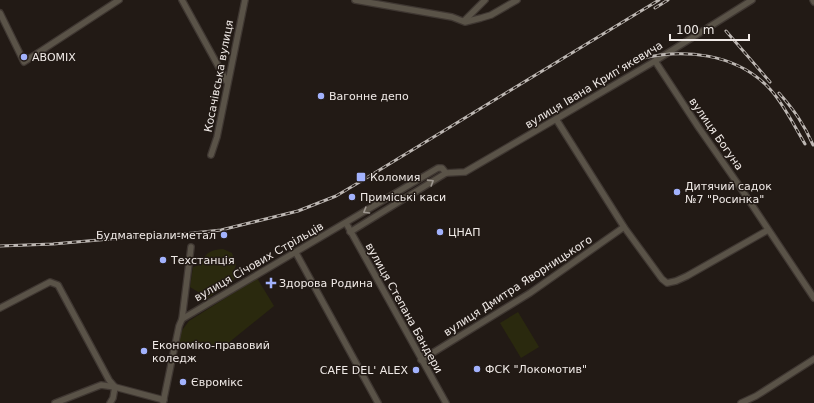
<svg xmlns="http://www.w3.org/2000/svg" width="814" height="403" font-family="'DejaVu Sans',sans-serif">
<rect width="100%" height="100%" fill="#221a15"/>
<!-- green -->
<g fill="#2a290e">
<path d="M 223,249 L 232,253 L 236,265 L 234,271 L 235,278 L 233,281 L 208,298 L 190,287 L 193,267 L 200,265 C 206,253 209,250 223,249 Z"/>
<path d="M 257,278 L 274,306 L 227,344 L 186,348 L 180,344 L 180,333 L 189,321 Z"/>
<path d="M 518,312 L 539,347 L 521,358 L 500,323 Z"/>
</g>
<g fill="none" stroke-linecap="round" stroke-linejoin="round">
<defs>
<g id="minor">
<path d="M 182,0 L 227,82"/>
<path d="M 355,0 L 452,17 L 465,22 L 481,18 L 491,15 L 517,0"/>
<path d="M 813,0 L 814,2"/>
<path d="M 0,13 L 24,62 L 119,0"/>
<path d="M 464,21 L 485,0"/>
<path d="M 655,61 L 699,128 L 738,184 L 814,298"/>
<path d="M 556,119 L 624,227 L 662,279 L 667,283 L 676,281 L 687,276 L 768,230"/>
<path d="M 211,155 L 217,137 L 245,0"/>
<path d="M 346,223 L 446,403"/>
<path d="M 350,232 L 446,173 L 465,172 L 556,119 L 655,61 L 752,0"/>
<path d="M 296,253 L 378,403"/>
<path d="M 0,308 L 50,282 L 58,285 L 109,380 L 115,387 L 113,398 L 110,403"/>
<path d="M 182,319 L 438,168 L 442,168 L 446,173"/>
<path d="M 421,360 L 530,293 L 624,227"/>
<path d="M 55,403 L 101,385 L 115,387 L 164,400"/>
<path d="M 163,403 L 179,326 L 182,319 L 191,247"/>
<path d="M 741,403 L 756,396 L 814,359"/>
</g>
</defs>
<!-- minor casing -->
<use href="#minor" stroke="#3f3732" stroke-width="8"/>
<!-- minor -->
<use href="#minor" stroke="#5a5348" stroke-width="5.5"/>
<defs>
<g id="rail">
<path d="M 655,8 L 668,0"/>
<path d="M 726,31 L 770,82"/>
<path d="M 639,59 C 683,48 735,53 768,87 C 783,102 794,126 805,144"/>
<path d="M 779,93 C 794,110 804,124 813,145"/>
<path d="M 0,246 L 53,244 L 133,237 L 184,234 L 221,230 L 298,211 L 336,196 L 363,180 L 659,0"/>
</g>
</defs>
<!-- rail casing -->
<use href="#rail" stroke="#bdb7b3" stroke-width="3"/>
<!-- rail -->
<use href="#rail" stroke="#221a15" stroke-width="1.5" stroke-dasharray="4.5" stroke-linecap="butt"/>
</g>
<!-- one-way arrows -->
<defs><path id="oneway-chevron" d="M-2-3.5L2.5 0L-2 3.5" fill="none" stroke-width="1.6" stroke-linecap="round" stroke-linejoin="round"/></defs>
<g stroke="#9e9790">
<use href="#oneway-chevron" transform="translate(431 182) rotate(-32)"/>
<use href="#oneway-chevron" transform="translate(366 211) rotate(149)"/>
</g>
<!-- markers -->
<g fill="#a2b2fd" stroke="#221a15" stroke-width="1.5">
<circle cx="24" cy="57" r="4"/>
<circle cx="321" cy="96" r="4"/>
<rect x="356" y="172" width="10" height="10" rx="2"/>
<circle cx="677" cy="192" r="4"/>
<circle cx="352" cy="197" r="4"/>
<circle cx="440" cy="232" r="4"/>
<circle cx="224" cy="235" r="4"/>
<circle cx="163" cy="260" r="4"/>
<path d="M269 277h4v4h4v4h-4v4h-4v-4h-4v-4h4z"/>
<circle cx="144" cy="351" r="4"/>
<circle cx="477" cy="369" r="4"/>
<circle cx="416" cy="370" r="4"/>
<circle cx="183" cy="382" r="4"/>
</g>
<g text-anchor="middle" dominant-baseline="central" stroke-width="3" stroke-linejoin="round" paint-order="stroke">
<!-- poi labels -->
<g font-size="11" fill="#f0eae7" stroke="#221a15" text-anchor="start">
<text x="32" y="57">ABOMIX</text>
<text x="329" y="96">Вагонне депо</text>
<text x="370" y="177">Коломия</text>
<text x="685" y="186">Дитячий садок<tspan x="685" dy="13">№7 "Росинка"</tspan></text>
<text x="360" y="197">Приміські каси</text>
<text x="448" y="232">ЦНАП</text>
<text x="216" y="235" text-anchor="end">Будматеріали-метал</text>
<text x="171" y="260">Техстанція</text>
<text x="279" y="283">Здорова Родина</text>
<text x="152" y="345">Економіко-правовий<tspan x="152" dy="13">коледж</tspan></text>
<text x="485" y="369">ФСК "Локомотив"</text>
<text x="408" y="370" text-anchor="end">CAFE DEL' ALEX</text>
<text x="191" y="382">Євромікс</text>
</g>
<!-- street labels -->
<g font-size="11" fill="#f0eae7" stroke="#221a15">
<text transform="translate(219 76) rotate(-79)">Косачівська вулиця</text>
<text transform="translate(594 85) rotate(-31)">вулиця Івана Крипʼякевича</text>
<text transform="translate(716 134) rotate(55)">вулиця Богуна</text>
<text transform="translate(259 262) rotate(-30)">вулиця Січових Стрільців</text>
<text transform="translate(518 286) rotate(-33)">вулиця Дмитра Яворницького</text>
<text transform="translate(404 308) rotate(61)">вулиця Степана Бандери</text>
</g>
</g>
<!-- scale -->
<path d="M670 34v6h79v-6" fill="none" stroke="#f0eae7" stroke-width="2"/>
<text x="676" y="34" font-size="12" fill="#f0eae7" stroke="#221a15" stroke-width="3" paint-order="stroke">100 m</text>
</svg>
